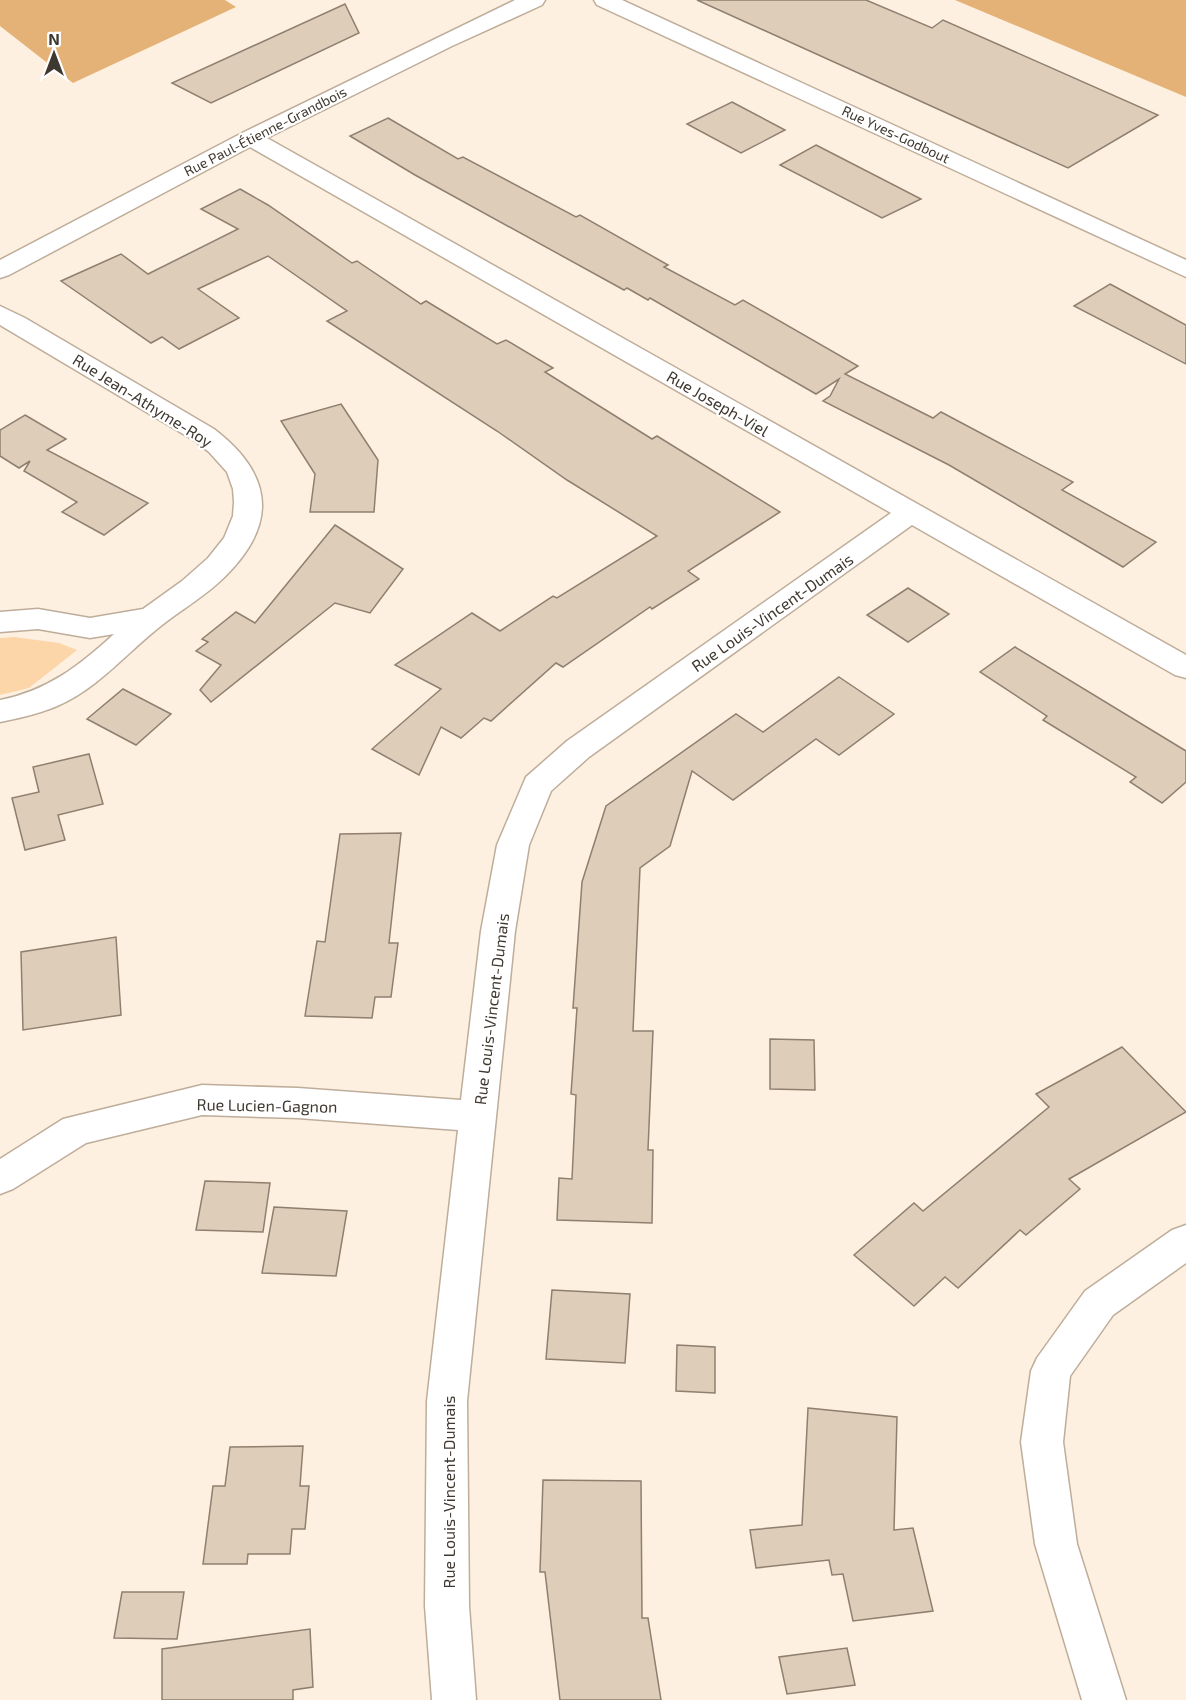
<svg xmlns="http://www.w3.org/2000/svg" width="1186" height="1700" font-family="'Exo 2',sans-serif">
<rect width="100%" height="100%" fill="#fef0e0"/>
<!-- green -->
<path fill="#fcd5a8" d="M 14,637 L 59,643 L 77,650 L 29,688 L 0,695 L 0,638 Z"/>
<!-- forest -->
<g fill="#e4b277">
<path d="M 0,0 L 225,0 L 236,7 L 73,83 L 0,26 Z"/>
<path d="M 955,0 L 1186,0 L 1186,97 Z"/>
</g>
<!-- building -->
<g fill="#decdb9" stroke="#8f7f6e" stroke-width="1.5">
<path d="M 697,0 L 866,0 L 932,28 L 943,20 L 1158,115 L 1068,168 Z"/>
<path d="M 345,4 L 359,33 L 211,103 L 172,83 Z"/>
<path d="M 732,102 L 785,130 L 741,153 L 687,124 Z"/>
<path d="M 388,118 L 458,159 L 463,157 L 576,217 L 580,215 L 668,265 L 664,267 L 735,305 L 743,300 L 858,366 L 845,374 L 933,418 L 941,412 L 1073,482 L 1062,490 L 1156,542 L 1123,567 L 949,465 L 823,401 L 830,396 L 839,379 L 816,394 L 650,298 L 648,300 L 627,288 L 624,290 L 415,175 L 350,136 Z"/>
<path d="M 816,145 L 921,199 L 882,218 L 780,165 Z"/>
<path d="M 240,189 L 268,205 L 352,263 L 357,261 L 421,304 L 426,301 L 497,344 L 506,340 L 553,368 L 545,372 L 652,439 L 657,436 L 780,512 L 688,571 L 699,579 L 652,609 L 650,607 L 563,667 L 556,663 L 491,721 L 484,718 L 461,738 L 441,727 L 419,775 L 372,749 L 441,689 L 395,665 L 472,613 L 500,631 L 553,596 L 557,598 L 657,536 L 567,480 L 497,431 L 327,321 L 347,311 L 268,256 L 198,289 L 239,318 L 179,349 L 162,337 L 151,343 L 61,281 L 121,254 L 148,274 L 238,229 L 201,209 Z"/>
<path d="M 1110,284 L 1186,325 L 1186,364 L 1074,306 Z"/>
<path d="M 341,404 L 378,460 L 374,512 L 310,512 L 315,474 L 281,421 Z"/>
<path d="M 25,415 L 66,439 L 47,450 L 148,503 L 104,535 L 62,512 L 77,502 L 24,471 L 30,461 L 19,468 L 0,456 L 0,430 Z"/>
<path d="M 335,525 L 403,569 L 370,613 L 335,603 L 211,702 L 200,690 L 221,665 L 196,651 L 208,642 L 202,639 L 236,612 L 255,623 Z"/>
<path d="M 908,588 L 949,614 L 908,642 L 867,615 Z"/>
<path d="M 1015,647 L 1186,751 L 1186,782 L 1162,803 L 1130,782 L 1136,777 L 1043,720 L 1047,716 L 980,672 Z"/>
<path d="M 839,677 L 894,714 L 839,755 L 816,739 L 733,800 L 692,771 L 670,846 L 640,868 L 633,1031 L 653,1031 L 648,1150 L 653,1150 L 652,1223 L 557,1220 L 559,1178 L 572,1179 L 576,1095 L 571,1094 L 577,1008 L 573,1008 L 582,882 L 606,806 L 736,714 L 763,732 Z"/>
<path d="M 123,689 L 171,714 L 136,745 L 87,719 Z"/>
<path d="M 89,754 L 103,804 L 58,815 L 65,840 L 25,850 L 12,798 L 39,792 L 33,767 Z"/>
<path d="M 401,833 L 389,943 L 398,943 L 391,997 L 375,997 L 372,1018 L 305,1016 L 317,941 L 325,942 L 340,834 Z"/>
<path d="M 116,937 L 121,1015 L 23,1030 L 21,952 Z"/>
<path d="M 770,1039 L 814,1040 L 815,1090 L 770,1089 Z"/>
<path d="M 1122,1047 L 1186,1112 L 1069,1179 L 1080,1189 L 1026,1235 L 1020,1230 L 958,1288 L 945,1277 L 914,1306 L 854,1255 L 914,1203 L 923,1211 L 1049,1107 L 1036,1094 Z"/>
<path d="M 205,1181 L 270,1183 L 263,1232 L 196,1230 Z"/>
<path d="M 274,1207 L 347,1211 L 336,1276 L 262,1273 Z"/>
<path d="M 552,1290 L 630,1294 L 625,1363 L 546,1359 Z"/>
<path d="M 677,1345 L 715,1347 L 715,1393 L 676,1391 Z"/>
<path d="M 808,1408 L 897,1417 L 894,1530 L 913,1528 L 933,1611 L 853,1621 L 843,1574 L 832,1575 L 829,1560 L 756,1568 L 750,1530 L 802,1525 Z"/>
<path d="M 303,1446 L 300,1486 L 309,1486 L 305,1529 L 292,1529 L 290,1554 L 248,1554 L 247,1564 L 203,1564 L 213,1486 L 225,1486 L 230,1447 Z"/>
<path d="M 543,1480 L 641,1481 L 642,1618 L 648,1618 L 661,1700 L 560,1700 L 545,1572 L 540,1572 Z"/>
<path d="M 122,1592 L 184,1592 L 177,1639 L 114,1638 Z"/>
<path d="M 310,1629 L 313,1687 L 293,1690 L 293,1700 L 162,1700 L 162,1649 Z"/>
<path d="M 847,1648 L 855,1685 L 787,1694 L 779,1657 Z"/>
</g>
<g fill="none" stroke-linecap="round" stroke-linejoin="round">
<defs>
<g id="minor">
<path d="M 515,0 L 545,0 L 542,5 L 452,46 L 267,138 L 1186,655 L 1186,678 L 1175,675 L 912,525 L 589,757 L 551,791 L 529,845 L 515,931 L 467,1401 L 469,1606 L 476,1700 L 432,1700 L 425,1606 L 427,1401 L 458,1130 L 298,1118 L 202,1115 L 86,1143 L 13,1189 L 0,1194 L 0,1159 L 63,1119 L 202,1085 L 298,1088 L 461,1100 L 481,931 L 497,845 L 526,777 L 567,741 L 891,513 L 250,147 L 9,275 L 0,278 L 0,260 L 244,132 Z"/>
<path d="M 594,0 L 622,0 L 1186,260 L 1186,277 L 597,5 Z"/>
<path d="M 0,306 L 25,318 L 214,429 C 278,478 277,530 217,584 C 200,599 180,611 162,625 C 127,652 99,688 57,706 C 39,714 19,718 0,722 L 0,700 C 47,691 79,666 114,634 L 90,638 L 38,629 L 0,632 L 0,612 L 38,609 L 90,618 L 143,609 L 182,581 L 208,558 L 224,538 L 233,516 L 234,502 L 233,489 L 227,472 L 209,452 L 195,441 L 0,325 Z"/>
<path d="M 1186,1225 L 1186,1263 L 1113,1315 L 1070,1376 L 1063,1442 L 1077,1544 L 1126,1700 L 1082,1700 L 1035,1544 L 1021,1442 L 1031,1371 L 1037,1358 L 1085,1291 L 1172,1230 Z"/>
</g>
</defs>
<!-- minor casing -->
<use href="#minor" stroke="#bead9a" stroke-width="3"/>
<!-- minor -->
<use href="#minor" fill="#fff" fill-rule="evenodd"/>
</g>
<g text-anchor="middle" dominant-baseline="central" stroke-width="4.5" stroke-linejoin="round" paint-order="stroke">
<!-- far-street labels -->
<g font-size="14" fill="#3f3830" stroke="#fff">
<text transform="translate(265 131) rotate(-27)">Rue Paul-Étienne-Grandbois</text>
<text transform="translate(896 134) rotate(25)">Rue Yves-Godbout</text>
</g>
<!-- street labels -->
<g font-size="16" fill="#3f3830" stroke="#fff">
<text transform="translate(143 400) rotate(32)">Rue Jean-Athyme-Roy</text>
<text transform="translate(718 403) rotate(30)">Rue Joseph-Viel</text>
<text transform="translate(772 612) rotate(-35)">Rue Louis-Vincent-Dumais</text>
<text transform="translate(491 1009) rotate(-83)">Rue Louis-Vincent-Dumais</text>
<text transform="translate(267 1105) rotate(1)">Rue Lucien-Gagnon</text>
<text transform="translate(448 1492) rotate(-90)">Rue Louis-Vincent-Dumais</text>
</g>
</g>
<!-- north arrow -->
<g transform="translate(54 54)" stroke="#ffffff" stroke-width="4.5" paint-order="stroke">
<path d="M0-4.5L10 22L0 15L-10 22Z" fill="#3f3830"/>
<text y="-9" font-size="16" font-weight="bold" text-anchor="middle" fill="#3f3830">N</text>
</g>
</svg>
